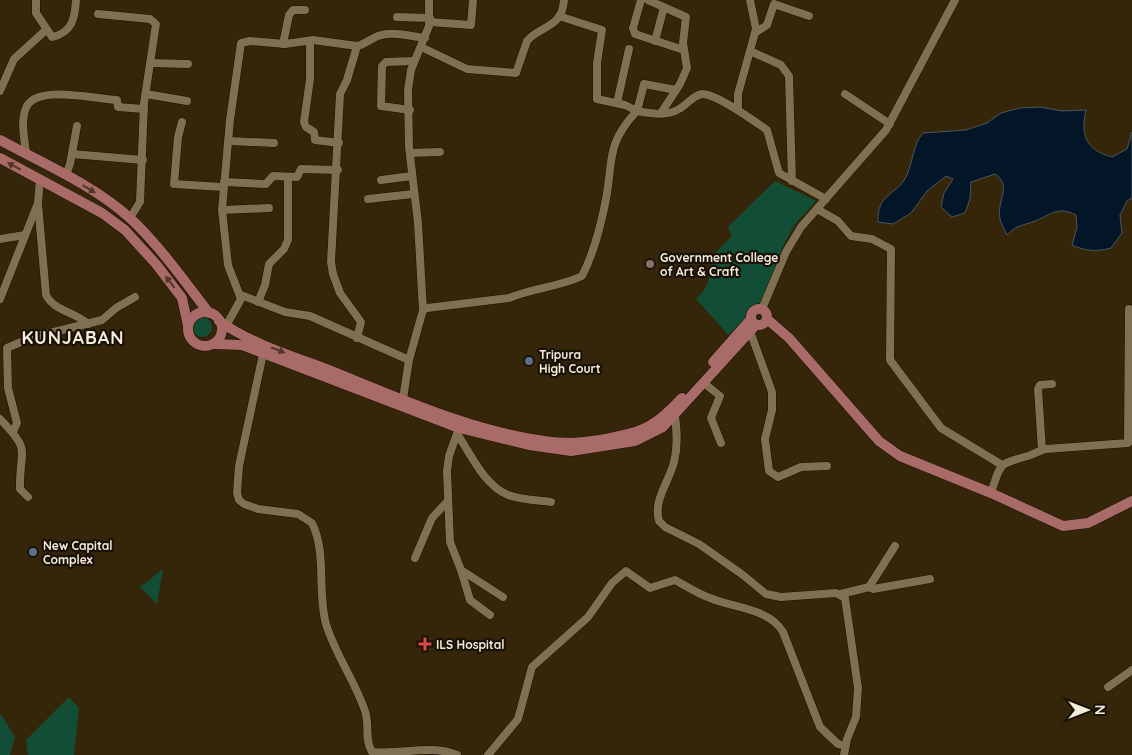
<svg xmlns="http://www.w3.org/2000/svg" width="1132" height="755" font-family="Quicksand,sans-serif">
<rect width="100%" height="100%" fill="#362609"/>
<!-- green -->
<g fill="#124d36">
<path d="M 775,181 L 816,201 C 808,211 797,220 791,231 C 767,273 772,305 732,339 L 696,299 C 710,287 711,275 711,257 L 732,236 L 728,227 Z"/>
<circle cx="202" cy="327" r="10"/>
<path d="M 163,569 L 157,604 L 140,587 Z"/>
<path d="M 69,697 L 79,708 L 74,755 L 28,755 L 26,740 Z"/>
<path d="M 0,713 L 15,737 L 10,755 L 0,755 Z"/>
</g>
<!-- water -->
<path fill="#021627" stroke="#4b565d" d="M 1040,107 L 1062,111 L 1086,110 C 1080,135 1086,150 1112,157 L 1127,149 L 1132,132 L 1132,198 L 1127,201 L 1120,215 L 1122,233 L 1111,248 C 1096,252 1086,251 1072,245 L 1077,228 L 1076,215 C 1058,206 1052,214 1035,221 C 1022,226 1018,224 1007,235 C 1005,230 1001,224 1000,219 C 996,201 1013,186 995,174 L 971,182 L 970,199 L 965,213 L 952,217 L 941,207 L 944,193 L 953,179 L 946,176 L 927,191 L 911,213 L 893,224 L 878,222 C 877,193 896,196 906,177 C 913,162 913,144 923,133 L 966,130 L 987,123 L 1001,113 L 1020,108 Z"/>
<g fill="none" stroke-linecap="round" stroke-linejoin="round">
<defs>
<g id="minor">
<path d="M 36,0 L 36,13 L 52,37 C 72,33 75,18 76,0"/>
<path d="M 641,0 L 633,28 L 635,34 L 684,50"/>
<path d="M 648,0 L 686,17 L 683,43 L 687,68 L 680,84 L 661,113"/>
<path d="M 98,14 L 150,19 L 156,24 L 144,103 L 140,202 L 130,218"/>
<path d="M 559,16 L 602,30 L 597,63 L 597,99 L 625,105 L 637,111 L 644,84 L 676,90"/>
<path d="M 397,17 L 430,18"/>
<path d="M 430,22 L 471,25 L 473,0"/>
<path d="M 755,33 L 767,25 L 774,4 L 809,16"/>
<path d="M 310,41 L 310,79 L 304,122 L 306,127 L 314,132 L 315,140 L 339,143"/>
<path d="M 655,41 L 664,7"/>
<path d="M 283,44 L 289,15 L 293,10 L 305,10"/>
<path d="M 421,47 L 467,69 L 516,73 L 527,41 C 540,25 562,29 564,0"/>
<path d="M 750,51 L 781,65 L 789,76 L 792,181"/>
<path d="M 151,63 L 188,64"/>
<path d="M 0,91 L 14,59 L 46,30"/>
<path d="M 146,94 L 187,101"/>
<path d="M 845,94 L 890,124"/>
<path d="M 617,103 L 629,49"/>
<path d="M 410,110 L 381,106 L 382,66 L 386,62 L 414,61"/>
<path d="M 738,110 L 738,94 L 756,29 L 750,0"/>
<path d="M 182,122 L 178,137 L 174,184 L 223,187"/>
<path d="M 229,141 L 274,143"/>
<path d="M 410,153 L 440,152"/>
<path d="M 26,154 C 25,140 20,122 26,108 C 35,84 96,99 117,100 L 118,107 L 144,109"/>
<path d="M 72,154 L 143,160"/>
<path d="M 66,175 L 70,164 L 77,126"/>
<path d="M 381,180 L 412,176"/>
<path d="M 224,182 L 266,184 L 273,176 L 297,177 L 301,169 L 338,170"/>
<path d="M 368,199 L 413,194"/>
<path d="M 38,203 L 46,295 C 54,311 75,312 88,324"/>
<path d="M 817,209 L 838,221 L 851,236 L 872,239 L 891,249 L 890,360 L 941,428 L 1002,465"/>
<path d="M 222,210 L 269,208"/>
<path d="M 0,239 L 25,235"/>
<path d="M 241,295 L 285,312 L 310,316 L 409,360"/>
<path d="M 0,299 L 38,203 L 40,179"/>
<path d="M 258,302 L 265,285 L 269,264 L 284,249 L 288,240 L 288,177"/>
<path d="M 762,309 L 786,252 L 801,227 L 886,130 L 955,0"/>
<path d="M 423,310 L 418,223 L 409,147 L 408,90 L 411,70 L 429,26 L 429,0"/>
<path d="M 226,326 L 241,299 L 228,265 L 222,210 L 230,120 L 241,43 L 250,41 L 285,44 L 313,40 L 357,46"/>
<path d="M 750,331 L 772,392 L 772,410 L 765,439 L 769,471 L 778,477 L 801,467 L 827,466"/>
<path d="M 357,338 L 361,322 L 340,293 L 333,274 L 331,262 L 340,94 L 347,80 L 357,46 C 365,44 370,39 378,36 C 392,31 410,36 425,38"/>
<path d="M 263,354 L 239,466 L 237,493 L 239,500 L 244,504 L 258,509 L 298,514 L 312,523 C 327,553 317,592 326,624 C 335,654 355,681 365,711 C 370,725 364,739 372,752 C 399,755 432,744 457,755"/>
<path d="M 704,383 L 720,396 L 711,418 L 721,443"/>
<path d="M 403,399 L 409,360 L 423,310 L 427,308 L 509,298 C 533,288 559,287 582,276 C 594,253 601,225 606,199 C 613,162 606,143 637,111 C 650,113 667,117 679,109 C 687,105 693,95 702,94 C 717,94 754,121 767,130 L 779,173 L 826,199"/>
<path d="M 675,416 C 677,432 678,446 674,462 C 669,482 653,500 659,521 L 665,527 L 699,544 L 743,575 L 766,594 L 781,597 L 836,593 L 845,598 L 858,688 L 856,717 L 847,739 L 844,755"/>
<path d="M 0,419 C 33,453 19,448 20,489 L 28,497"/>
<path d="M 459,428 L 449,456 L 447,471 L 450,542 L 461,570 L 503,597"/>
<path d="M 13,432 L 17,423 L 8,388 L 7,348 L 30,338 L 102,320 L 116,308 L 135,297"/>
<path d="M 458,435 C 471,455 485,486 508,495 C 521,500 537,500 551,502"/>
<path d="M 1042,450 L 1038,389 L 1040,385 L 1052,384"/>
<path d="M 991,493 C 1001,464 997,464 1028,456 C 1035,454 1040,450 1046,449 L 1128,443 L 1129,309"/>
<path d="M 415,558 L 432,518 L 447,502"/>
<path d="M 461,570 L 470,600 L 490,615"/>
<path d="M 869,587 L 873,589 L 930,579"/>
<path d="M 841,594 L 869,587 L 895,546"/>
<path d="M 1108,687 L 1132,670"/>
<path d="M 488,755 L 518,719 L 532,667 L 588,617 L 612,583 L 626,571 L 650,588 L 675,580 C 686,586 698,594 710,598 C 733,608 769,608 783,632 L 820,727 L 838,744 L 845,746"/>
</g>
<g id="major">
<path d="M 0,140 C 44,164 94,185 131,219 C 158,244 186,283 209,313"/>
<path d="M 0,158 L 102,213 L 125,230 L 156,264 L 182,298 L 188,326"/>
<circle cx="759" cy="317" r="8"/>
<circle cx="205" cy="329" r="17"/>
<path d="M 767,319 L 789,338 L 879,441 L 900,456 L 991,493 L 1063,526 L 1088,523 L 1132,501"/>
<path d="M 219,321 C 252,344 292,356 329,370 C 401,399 475,433 552,442 C 580,445 609,439 635,432 C 654,426 668,413 682,398"/>
<path d="M 213,344 L 242,345 L 459,428 L 529,445 L 571,451 L 635,441 L 663,427 L 756,325"/>
<path d="M 713,362 L 751,319"/>
</g>
</defs>
<!-- minor casing -->
<use href="#minor" stroke="#1b1000" stroke-width="9"/>
<!-- major casing -->
<use href="#major" stroke="#1b1000" stroke-width="11"/>
<!-- minor -->
<use href="#minor" stroke="#816f51" stroke-width="8"/>
<!-- major -->
<use href="#major" stroke="#a86b68" stroke-width="10"/>
</g>
<!-- one-way arrows -->
<defs><path id="oneway-solid" d="M-6-.8H1V-3.2L6.5 0L1 3.2V.8H-6Z" transform="scale(1.25)"/></defs>
<g fill="#52352d">
<use href="#oneway-solid" transform="translate(14 166) rotate(-152)"/>
<use href="#oneway-solid" transform="translate(89 189) rotate(31)"/>
<use href="#oneway-solid" transform="translate(170 282) rotate(-128)"/>
<use href="#oneway-solid" transform="translate(278 350) rotate(21)"/>
</g>
<!-- markers -->
<circle fill="#8d6e63" stroke="#181106" stroke-width="2" cx="650" cy="264" r="5"/>
<g fill="#5c6f8a" stroke="#181106" stroke-width="2">
<circle cx="529" cy="361" r="5"/>
<circle cx="33" cy="552" r="5"/>
</g>
<path fill="#e0444e" stroke="#181106" stroke-width="2" d="M422.5 636.5h5v5h5v5h-5v5h-5v-5h-5v-5h5z"/>
<g text-anchor="middle" dominant-baseline="central" stroke-width="4.5" stroke-linejoin="round" paint-order="stroke">
<!-- poi labels -->
<g font-size="12" font-weight="bold" fill="#f6ecdb" stroke="#181106" text-anchor="start">
<text x="660" y="257">Government College<tspan x="660" dy="14">of Art &amp; Craft</tspan></text>
<text x="539" y="354">Tripura<tspan x="539" dy="14">High Court</tspan></text>
<text x="43" y="545">New Capital<tspan x="43" dy="14">Complex</tspan></text>
<text x="436" y="644">ILS Hospital</text>
</g>
<!-- district labels -->
<g font-size="18" font-weight="bold" letter-spacing="1" fill="#f6ecdb" stroke="#181106">
<text x="73" y="337">KUNJABAN</text>
</g>
</g>
<!-- north arrow -->
<g transform="translate(1087 710) rotate(90)" stroke="#181106" stroke-width="4" paint-order="stroke">
<path d="M0-4L9 19L0 12L-9 19Z" fill="#f6ecdb"/>
<text y="-8" font-size="14" font-weight="bold" text-anchor="middle" fill="#f6ecdb">N</text>
</g>
</svg>
